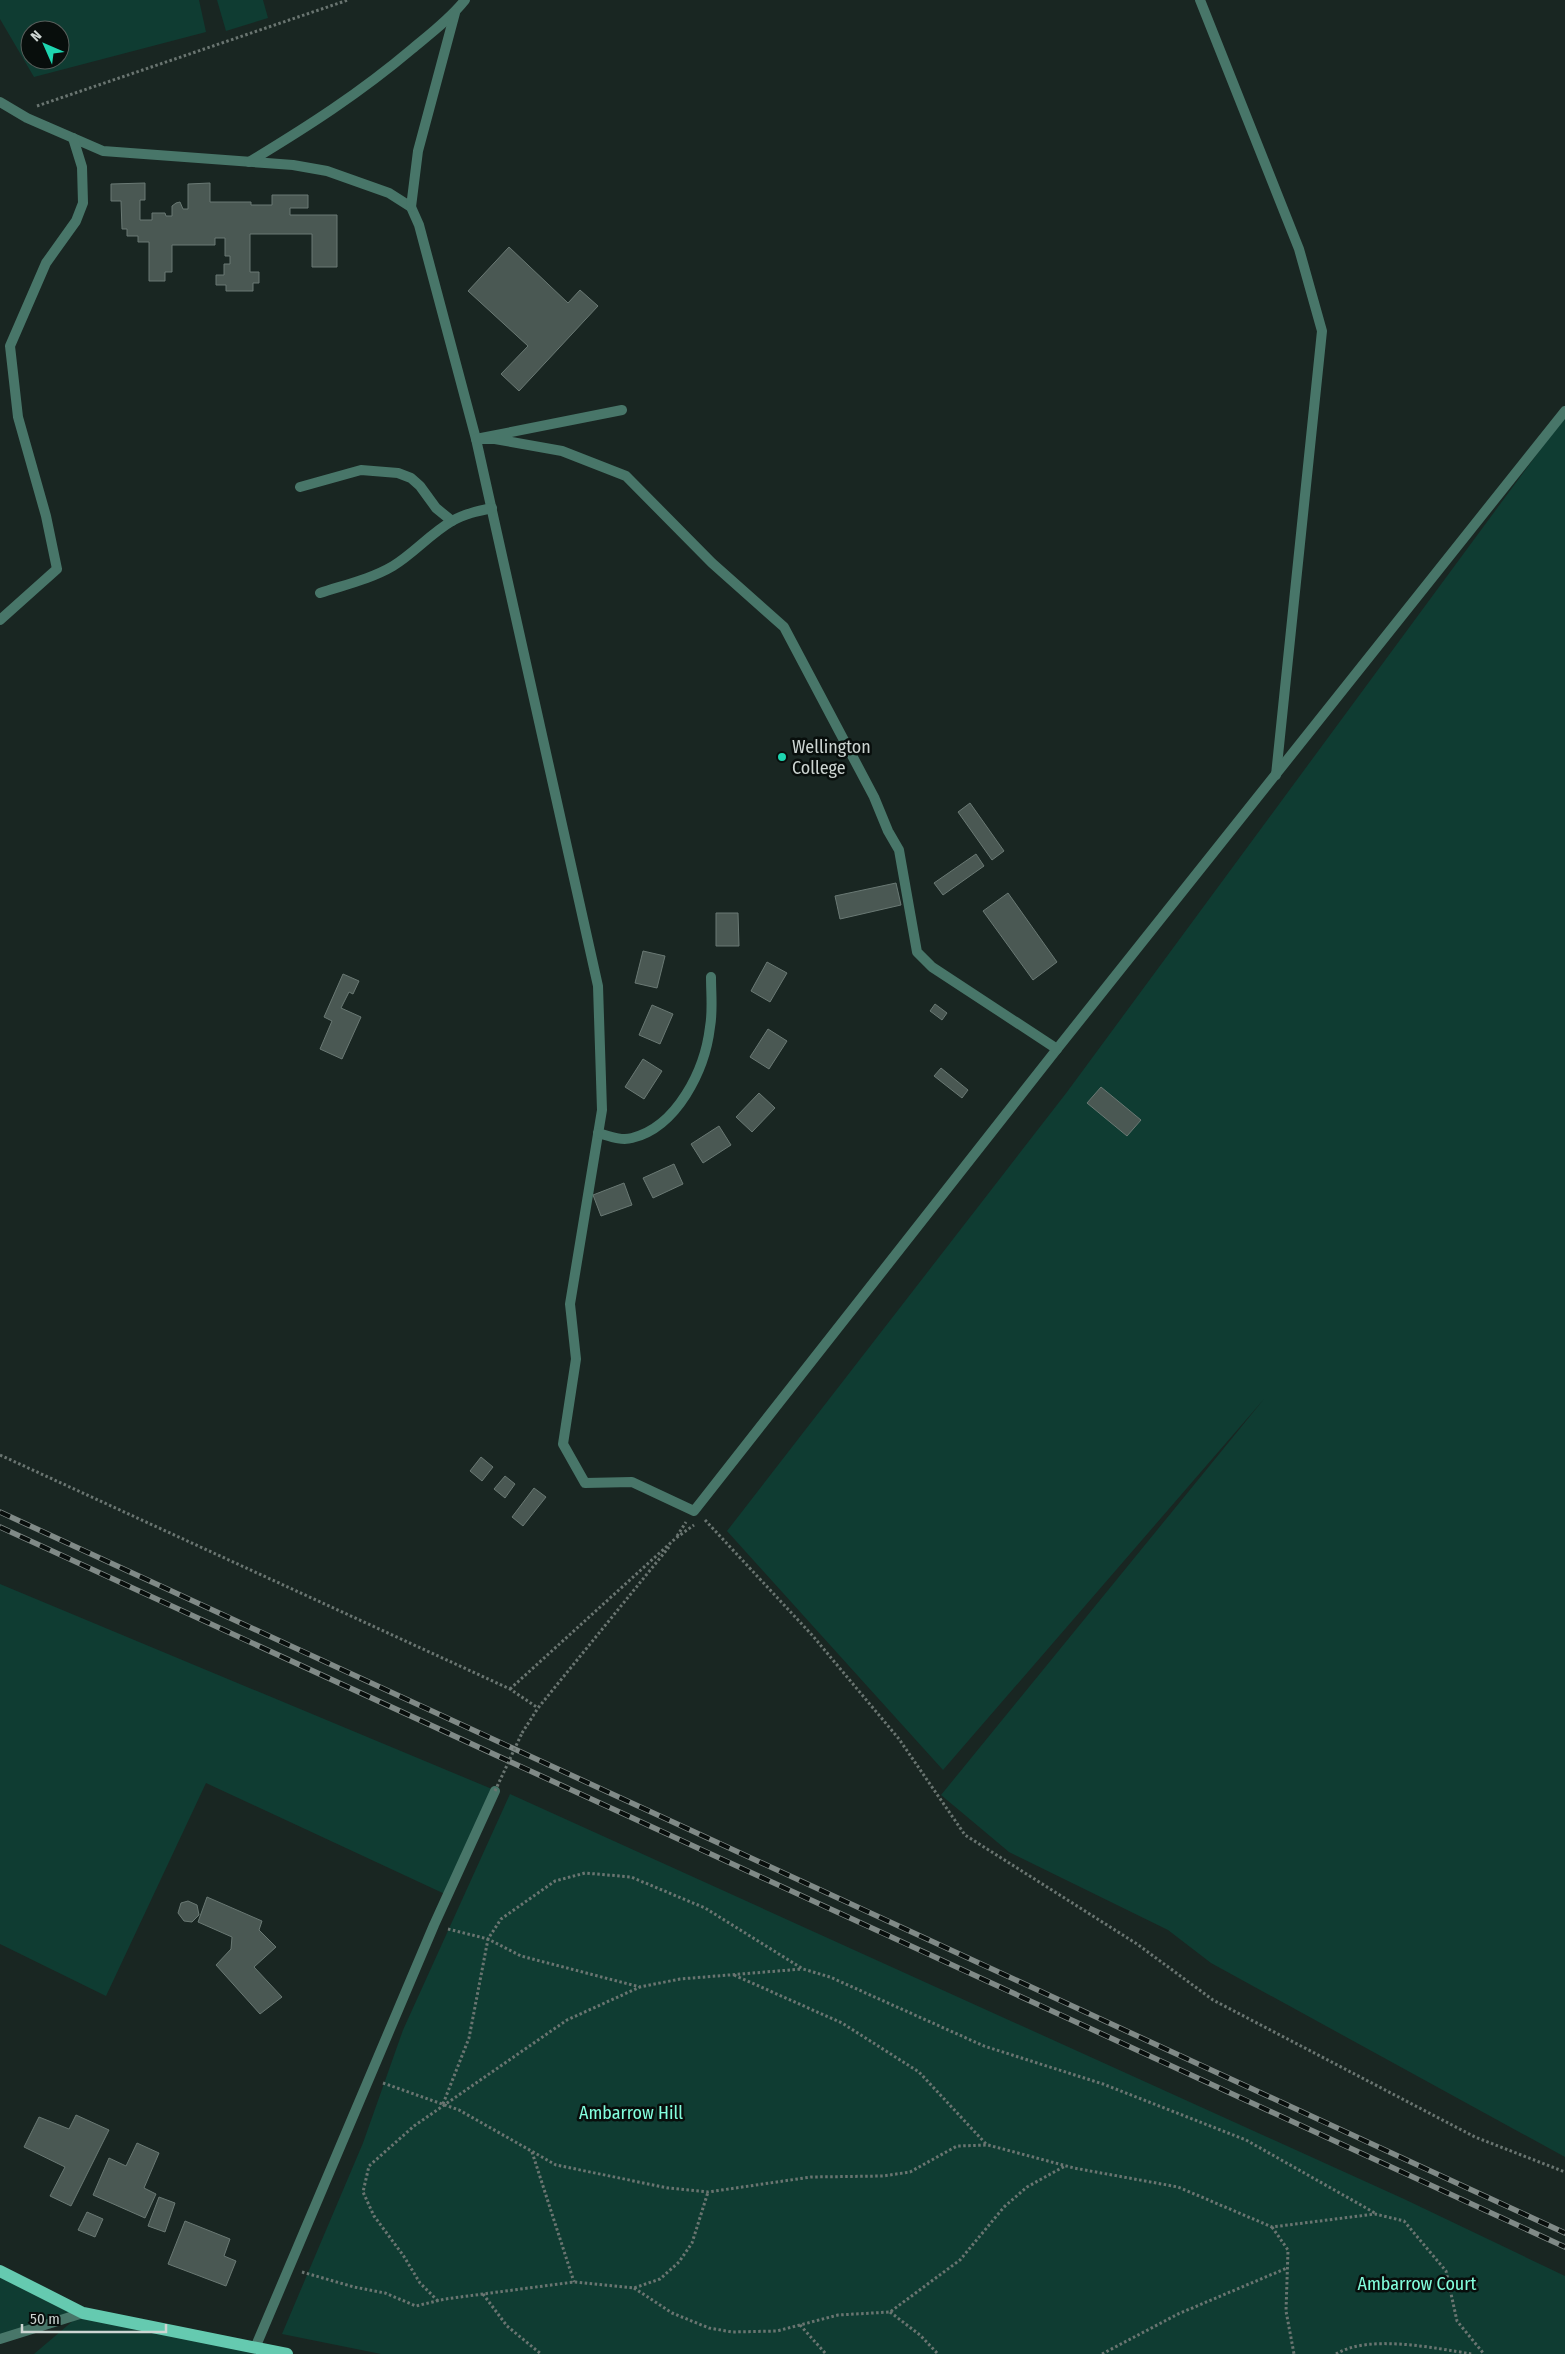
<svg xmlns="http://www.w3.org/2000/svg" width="1565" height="2354" font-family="'Fira Sans Condensed',sans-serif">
<rect width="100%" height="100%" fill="#192622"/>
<!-- green -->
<g fill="#0f3c32" fill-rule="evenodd">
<path d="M 0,0 L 199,0 L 206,32 L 34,77 L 0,19 ZM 30,30 L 60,30 L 60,60 L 30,60 Z"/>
<path d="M 217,0 L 263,0 L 268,18 L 226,31 Z"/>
<path d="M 1565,416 L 1565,2157 L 1211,1963 L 1168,1930 L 1009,1852 L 941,1795 L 1264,1399 L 943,1770 L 727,1531 L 1067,1092 Z"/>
<path d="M 0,1584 L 492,1789 L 447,1895 L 206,1783 L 106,1996 L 0,1944 Z"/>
<path d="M 510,1794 L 1404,2199 L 1565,2276 L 1565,2354 L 381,2354 L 282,2334 L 363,2143 L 403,2030 Z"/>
<path d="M 0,2271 L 83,2313 L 287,2354 L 34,2354 L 81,2314 L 0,2339 Z"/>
</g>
<!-- building -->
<g fill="#4a5853" stroke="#6a7974">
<path d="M 145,183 L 145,200 L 140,200 L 140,220 L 152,220 L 152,213 L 165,213 L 166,216 L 172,216 L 172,206 L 176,203 L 180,202 L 183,209 L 188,209 L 188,184 L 210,183 L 210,202 L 251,202 L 251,205 L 272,205 L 272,195 L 308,195 L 308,208 L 290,208 L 290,215 L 337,215 L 337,267 L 312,267 L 312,234 L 250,234 L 250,272 L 259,272 L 259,283 L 253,283 L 253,291 L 226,291 L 226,285 L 216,285 L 216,275 L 224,275 L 224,264 L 230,264 L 230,256 L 225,256 L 225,238 L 215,238 L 215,245 L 172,245 L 172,272 L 165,272 L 165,281 L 149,281 L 149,242 L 138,242 L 138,236 L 127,236 L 127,229 L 122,229 L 121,201 L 111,201 L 111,184 Z"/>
<path d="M 509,247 L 568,303 L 580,290 L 598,306 L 519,391 L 501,374 L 528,346 L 468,291 Z"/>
<path d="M 970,803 L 1004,851 L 992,860 L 958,812 Z"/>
<path d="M 976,854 L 984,866 L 943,895 L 934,883 Z"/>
<path d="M 896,883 L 901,905 L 840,919 L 835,896 Z"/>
<path d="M 1008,893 L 1057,962 L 1033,980 L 983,911 Z"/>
<path d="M 716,913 L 738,913 L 739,946 L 716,946 Z"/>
<path d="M 643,951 L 665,956 L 657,988 L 635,983 Z"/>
<path d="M 767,962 L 787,973 L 770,1002 L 751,991 Z"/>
<path d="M 343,974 L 359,981 L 353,994 L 349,992 L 341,1008 L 361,1017 L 342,1059 L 320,1049 L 332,1021 L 324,1017 Z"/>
<path d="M 935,1004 L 947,1013 L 942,1020 L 930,1011 Z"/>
<path d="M 652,1005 L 673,1014 L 660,1044 L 639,1035 Z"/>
<path d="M 768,1029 L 787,1041 L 769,1069 L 750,1057 Z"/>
<path d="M 643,1059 L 662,1071 L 644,1099 L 625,1087 Z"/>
<path d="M 941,1068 L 968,1090 L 962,1098 L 934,1076 Z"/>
<path d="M 1101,1087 L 1141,1120 L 1127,1136 L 1087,1103 Z"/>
<path d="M 759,1093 L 775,1108 L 752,1132 L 736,1117 Z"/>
<path d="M 719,1126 L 731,1145 L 703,1163 L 691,1144 Z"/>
<path d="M 674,1164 L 683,1184 L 653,1198 L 643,1178 Z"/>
<path d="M 624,1183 L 632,1205 L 601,1216 L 593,1195 Z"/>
<path d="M 481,1457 L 493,1467 L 482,1481 L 470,1471 Z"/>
<path d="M 505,1476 L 515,1484 L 505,1498 L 494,1489 Z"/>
<path d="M 534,1488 L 546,1497 L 523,1526 L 512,1517 Z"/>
<path d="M 207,1897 L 262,1921 L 259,1930 L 276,1947 L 254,1967 L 282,1997 L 260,2014 L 216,1965 L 231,1949 L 232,1937 L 198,1922 Z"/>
<path d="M 188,1901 L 197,1905 L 199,1915 L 192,1922 L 184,1921 L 178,1913 L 181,1903 Z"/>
<path d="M 76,2115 L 109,2130 L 71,2206 L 50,2196 L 65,2167 L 24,2147 L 39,2117 L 69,2129 Z"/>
<path d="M 137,2143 L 159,2153 L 144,2188 L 156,2194 L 145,2218 L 93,2195 L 109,2158 L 126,2166 Z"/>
<path d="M 159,2197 L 175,2203 L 165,2232 L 148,2226 Z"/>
<path d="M 87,2212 L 103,2219 L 95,2237 L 78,2230 Z"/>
<path d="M 185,2221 L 230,2239 L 224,2256 L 236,2261 L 226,2286 L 168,2264 Z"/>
</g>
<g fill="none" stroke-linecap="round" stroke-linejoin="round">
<!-- path -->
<g stroke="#6a7571" stroke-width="3" stroke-dasharray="2.5 2.5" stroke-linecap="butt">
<path d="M 37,106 L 348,0"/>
<path d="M 0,1455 L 510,1689 L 538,1708"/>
<path d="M 705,1520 L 812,1635 L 899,1739 L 965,1835 L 1137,1944 L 1213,2000 L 1475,2137 L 1565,2172"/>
<path d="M 677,1536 L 686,1522"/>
<path d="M 510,1689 L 676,1538 L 694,1525"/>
<path d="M 522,1733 L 538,1708 L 669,1547"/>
<path d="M 448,1929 L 488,1939 L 521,1956 L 640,1987"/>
<path d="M 734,1975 L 842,2023 L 919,2072 L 987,2145"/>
<path d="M 383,2083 L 459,2110 L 556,2165 L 668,2188 L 708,2192 L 811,2177 L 883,2176 L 910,2172 L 957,2146 L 988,2145 L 1074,2168 L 1178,2187 L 1272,2227 L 1375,2214 L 1404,2221 L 1446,2271 L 1457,2321 L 1484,2354"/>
<path d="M 443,2104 L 469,2038 L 488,1939 L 501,1919 L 555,1881 L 585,1873 L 631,1877 L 705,1908 L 803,1969 L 830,1977 L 984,2046 L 1103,2084 L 1246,2140 L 1375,2213"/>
<path d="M 532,2152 L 574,2282"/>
<path d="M 1272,2227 L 1288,2250 L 1286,2311 L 1294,2354"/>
<path d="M 302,2272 L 354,2287 L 385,2293 L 416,2306 L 445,2299 L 574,2282 L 634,2288 L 660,2279 L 679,2262 L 692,2243 L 708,2192"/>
<path d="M 634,2288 L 672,2313 L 709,2328 L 732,2332 L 777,2331 L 838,2315 L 890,2312 L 960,2260 L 1004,2207 L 1027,2187 L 1065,2166"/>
<path d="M 483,2294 L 507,2326 L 541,2354"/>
<path d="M 438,2301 L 420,2283 L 403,2255 L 374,2216 L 363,2192 L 369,2166 L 414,2126 L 567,2020 L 640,1987 L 680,1979 L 802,1969"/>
<path d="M 890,2312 L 920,2335 L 938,2354"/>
<path d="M 800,2325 L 826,2354"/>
<path d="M 1102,2354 L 1178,2314 L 1287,2268"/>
<path d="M 1336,2354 C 1369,2334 1434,2348 1472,2354"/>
</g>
<!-- lane -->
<g stroke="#487669" stroke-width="10">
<path d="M 1200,0 L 1299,249 L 1322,331 L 1276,775"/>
<path d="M 0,102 L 27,118 L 103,151 L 293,165 L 327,171 L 389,193 L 411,207 L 419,225 L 476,439 L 598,986 L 602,1110 L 570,1304 L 576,1359 L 563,1444 L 585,1483 L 632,1482 L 694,1511 L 1057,1049 L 1565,411"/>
<path d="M 249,162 C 307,127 360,93 412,49 C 430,34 450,19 465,0"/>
<path d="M 411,207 L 418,151 L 455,13"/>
<path d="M 622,410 L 476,439 L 495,439 L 562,451 L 626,476 L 712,563 L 784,627 L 874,797 L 888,831 L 899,850 L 917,952 L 932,967 L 1057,1049"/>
<path d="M 300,487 L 361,470 L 398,473 L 411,478 L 420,486 L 436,508 L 452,521"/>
<path d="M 320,593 C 344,585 371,579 393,566 C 414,553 430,534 452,521 C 464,514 478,511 492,508"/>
<path d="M 0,620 L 57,569 L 46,516 L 18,417 L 10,346 L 46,263 L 76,221 L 83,203 L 82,167 L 73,138"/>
<path d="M 598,1133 C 609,1136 621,1141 632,1138 C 677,1127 705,1070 710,1027 C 713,1011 711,994 711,977"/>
<path d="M 255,2348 L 434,1925 L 495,1791"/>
</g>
<!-- street -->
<path stroke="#487669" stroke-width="10" d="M 0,2339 L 83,2313"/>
<!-- primary -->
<path stroke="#65cab0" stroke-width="12" d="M 0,2271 L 83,2313 L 287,2354"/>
<defs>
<g id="rail">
<path d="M 0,1512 L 1565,2233"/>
<path d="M 0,1527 L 1565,2247"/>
</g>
</defs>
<!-- rail casing -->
<use href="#rail" stroke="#808a87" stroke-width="5.5"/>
<!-- rail -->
<use href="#rail" stroke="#080e0c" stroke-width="4" stroke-dasharray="11" stroke-linecap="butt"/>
<!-- path-bridge -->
<path stroke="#6a7571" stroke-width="3" stroke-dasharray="2.5 2.5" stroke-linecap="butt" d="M 495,1791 L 522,1733"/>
</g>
<!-- markers -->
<circle fill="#1ed5b0" stroke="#080e0c" stroke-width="2" cx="782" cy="757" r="5"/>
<g text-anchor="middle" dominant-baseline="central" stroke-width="5" stroke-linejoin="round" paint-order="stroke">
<!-- poi labels -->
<g font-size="18" fill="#cdd5d2" stroke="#080e0c" text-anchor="start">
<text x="792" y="747">Wellington<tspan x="792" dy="21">College</tspan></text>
</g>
<!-- park labels -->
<g font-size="18" fill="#83ffde" stroke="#080e0c">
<text x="631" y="2113">Ambarrow Hill</text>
<text x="1417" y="2284">Ambarrow Court</text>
</g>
</g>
<!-- north arrow -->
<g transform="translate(45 45) rotate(315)"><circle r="24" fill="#080e0c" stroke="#575e5b"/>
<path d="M0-4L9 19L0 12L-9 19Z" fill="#1ed5b0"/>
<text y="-8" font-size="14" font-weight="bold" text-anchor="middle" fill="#cdd5d2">N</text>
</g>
<!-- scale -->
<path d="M22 2324v8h144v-8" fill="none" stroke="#cdd5d2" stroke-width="2.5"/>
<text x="30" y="2324" font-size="15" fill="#cdd5d2" stroke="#080e0c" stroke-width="4" paint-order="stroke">50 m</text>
</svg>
